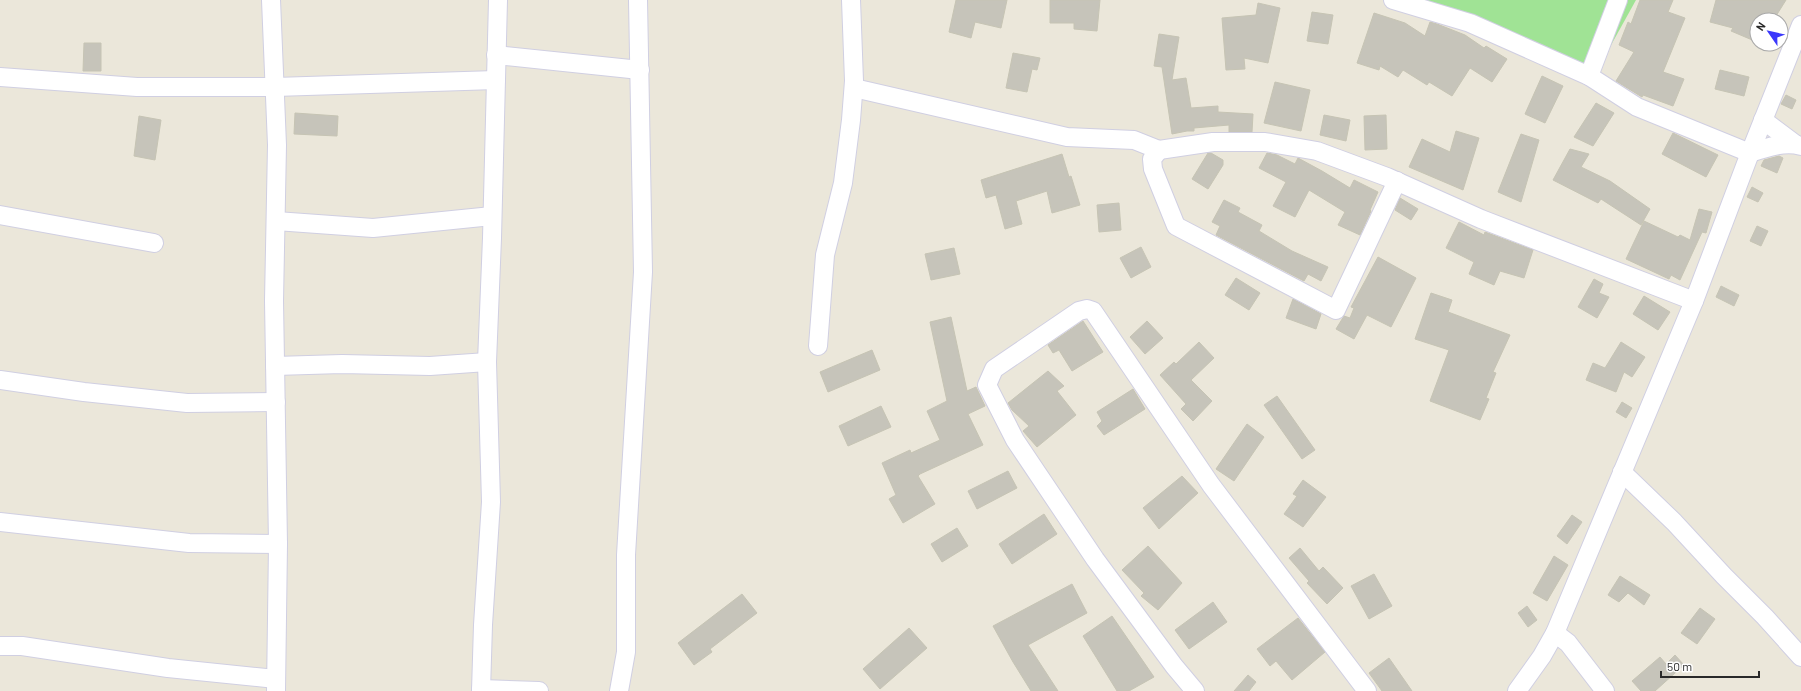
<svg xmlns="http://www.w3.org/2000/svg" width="1801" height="691" font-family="Barlow,sans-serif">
<rect width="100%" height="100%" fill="#ebe7da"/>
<!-- green -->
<path fill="#a0e395" d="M 1397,0 L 1636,0 L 1590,83 Z"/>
<!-- building -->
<g fill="#c6c4ba" stroke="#c6c4b4">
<path d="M 956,0 L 1007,0 L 1001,28 L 975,22 L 971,38 L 949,32 Z"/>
<path d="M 1050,0 L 1100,0 L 1097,31 L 1074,29 L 1074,23 L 1050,23 Z"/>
<path d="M 1640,0 L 1673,0 L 1668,12 L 1685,18 L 1663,72 L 1684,79 L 1673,106 L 1643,95 L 1642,97 L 1616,81 L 1634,52 L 1619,45 L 1628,22 L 1631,24 Z"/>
<path d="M 1716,0 L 1786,0 L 1776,16 L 1772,13 L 1769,20 L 1757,20 L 1757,42 L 1731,31 L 1733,28 L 1710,22 Z"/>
<path d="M 1258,3 L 1280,8 L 1268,63 L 1244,58 L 1245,69 L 1226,70 L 1222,18 L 1256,15 Z"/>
<path d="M 1312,12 L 1333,15 L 1328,44 L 1307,41 Z"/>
<path d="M 1374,13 L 1405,23 L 1425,36 L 1430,22 L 1437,24 L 1465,35 L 1484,48 L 1486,46 L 1507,59 L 1492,82 L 1470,68 L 1452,96 L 1429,82 L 1427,85 L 1403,70 L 1398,77 L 1380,66 L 1379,70 L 1357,63 Z"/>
<path d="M 1159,34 L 1179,37 L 1172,80 L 1186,78 L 1191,108 L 1218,106 L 1218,112 L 1253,114 L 1252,132 L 1229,132 L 1229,125 L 1194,128 L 1194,131 L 1187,131 L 1172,134 L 1162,67 L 1154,66 Z"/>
<path d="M 84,43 L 101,43 L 101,71 L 83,71 Z"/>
<path d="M 1013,53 L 1040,58 L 1037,70 L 1032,69 L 1027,92 L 1006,88 Z"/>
<path d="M 1720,70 L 1749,77 L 1744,96 L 1715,89 Z"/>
<path d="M 1542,76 L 1563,86 L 1545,123 L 1525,114 Z"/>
<path d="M 1275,82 L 1310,90 L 1301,131 L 1264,123 Z"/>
<path d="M 1786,95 L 1796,100 L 1792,109 L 1781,104 Z"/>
<path d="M 1596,103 L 1614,113 L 1593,146 L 1574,137 Z"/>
<path d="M 295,113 L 338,116 L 337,136 L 294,134 Z"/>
<path d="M 1324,115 L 1350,120 L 1346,141 L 1320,135 Z"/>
<path d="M 1386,115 L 1387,149 L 1365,150 L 1364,116 Z"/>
<path d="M 139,116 L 161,120 L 155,160 L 134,156 Z"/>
<path d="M 1456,131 L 1479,138 L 1463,190 L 1409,167 L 1422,139 L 1450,152 Z"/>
<path d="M 1673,133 L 1718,155 L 1706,177 L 1662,154 Z"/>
<path d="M 1521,134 L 1539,140 L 1521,202 L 1498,192 Z"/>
<path d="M 1570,149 L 1589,154 L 1581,167 L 1610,181 L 1650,209 L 1641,225 L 1601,199 L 1598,203 L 1553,180 Z"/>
<path d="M 1208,153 L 1211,153 L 1223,160 L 1223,165 L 1208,189 L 1192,179 Z"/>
<path d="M 1267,153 L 1277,155 L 1295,164 L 1298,158 L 1322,171 L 1350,188 L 1354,180 L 1378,192 L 1370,210 L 1371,211 L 1360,235 L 1338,225 L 1345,212 L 1309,190 L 1295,217 L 1273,206 L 1286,182 L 1259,168 Z"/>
<path d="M 1062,154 L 1069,177 L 1071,176 L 1080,205 L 1052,213 L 1047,191 L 1016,201 L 1022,224 L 1005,229 L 996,195 L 986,198 L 981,180 Z"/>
<path d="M 1779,156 L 1783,158 L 1777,173 L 1761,166 L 1764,160 Z"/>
<path d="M 1752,187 L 1763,193 L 1758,202 L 1747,197 Z"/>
<path d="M 1400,198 L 1418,209 L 1411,220 L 1395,210 Z"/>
<path d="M 1224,200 L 1240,208 L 1238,212 L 1262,225 L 1259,231 L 1292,251 L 1328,267 L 1321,281 L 1308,274 L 1304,281 L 1216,235 L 1220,226 L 1212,222 Z"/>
<path d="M 1119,203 L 1121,230 L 1099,232 L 1097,205 Z"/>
<path d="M 1699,209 L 1712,212 L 1706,233 L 1702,232 L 1680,280 L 1671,275 L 1669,279 L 1626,259 L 1644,221 L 1678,237 L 1680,235 L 1690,240 Z"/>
<path d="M 1459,222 L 1484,235 L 1485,232 L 1533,250 L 1524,278 L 1500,271 L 1494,285 L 1469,274 L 1474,262 L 1446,248 Z"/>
<path d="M 1757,226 L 1768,231 L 1761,246 L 1750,241 Z"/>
<path d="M 1141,247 L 1151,267 L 1131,278 L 1120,258 Z"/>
<path d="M 954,248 L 960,274 L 931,280 L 925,254 Z"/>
<path d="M 1378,257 L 1416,278 L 1391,327 L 1367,315 L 1354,339 L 1336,329 L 1344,316 L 1350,318 L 1354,308 L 1351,307 Z"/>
<path d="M 1236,278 L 1260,293 L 1249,310 L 1225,295 Z"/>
<path d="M 1594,279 L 1603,284 L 1599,293 L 1609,297 L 1597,318 L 1578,307 Z"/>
<path d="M 1721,286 L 1739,295 L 1734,306 L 1716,297 Z"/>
<path d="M 1431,293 L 1452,300 L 1448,312 L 1510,335 L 1493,372 L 1496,373 L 1486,398 L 1489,399 L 1480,420 L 1430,401 L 1449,350 L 1415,339 Z"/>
<path d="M 1644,296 L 1670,312 L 1658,330 L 1633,314 Z"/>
<path d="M 1293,299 L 1321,314 L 1316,329 L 1286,318 Z"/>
<path d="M 951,317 L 967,391 L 976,387 L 985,406 L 968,414 L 983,445 L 920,474 L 918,476 L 935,504 L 903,523 L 889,499 L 896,495 L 882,463 L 910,450 L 911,453 L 940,440 L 927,411 L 947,401 L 930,322 Z"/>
<path d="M 1083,321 L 1103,352 L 1072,371 L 1059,350 L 1053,353 L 1048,345 Z"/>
<path d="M 1147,321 L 1163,338 L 1145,354 L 1130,337 Z"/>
<path d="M 1199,342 L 1214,358 L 1191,380 L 1212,401 L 1193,421 L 1181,409 L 1186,404 L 1160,375 L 1174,362 L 1176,364 Z"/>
<path d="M 1621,342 L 1645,357 L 1632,377 L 1624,372 L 1616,392 L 1586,380 L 1593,363 L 1605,368 Z"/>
<path d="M 872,350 L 880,370 L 828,392 L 820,372 Z"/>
<path d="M 1048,371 L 1064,386 L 1057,391 L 1076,415 L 1037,447 L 1023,431 L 1029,426 L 1012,410 L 1008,403 Z"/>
<path d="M 1133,389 L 1145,409 L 1104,435 L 1097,426 L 1102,421 L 1097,412 Z"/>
<path d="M 1277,396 L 1315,450 L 1302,459 L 1264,405 Z"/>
<path d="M 1622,402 L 1632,408 L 1626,418 L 1616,412 Z"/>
<path d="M 881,406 L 891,427 L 848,446 L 839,426 Z"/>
<path d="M 1247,424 L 1264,437 L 1234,481 L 1216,469 Z"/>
<path d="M 1008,471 L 1017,488 L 977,509 L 968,491 Z"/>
<path d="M 1182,476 L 1198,493 L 1159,529 L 1143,508 Z"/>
<path d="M 1303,480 L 1326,497 L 1303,527 L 1284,514 L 1297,496 L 1293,494 Z"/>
<path d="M 1044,514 L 1057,534 L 1012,564 L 999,544 Z"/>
<path d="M 1572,515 L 1582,522 L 1567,544 L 1557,536 Z"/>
<path d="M 957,528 L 968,546 L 942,562 L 931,544 Z"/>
<path d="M 1148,546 L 1182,583 L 1158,610 L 1141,596 L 1144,593 L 1122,570 Z"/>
<path d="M 1300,548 L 1319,571 L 1323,567 L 1343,588 L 1327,604 L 1307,583 L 1309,581 L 1289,558 Z"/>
<path d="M 1554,556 L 1568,565 L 1547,601 L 1533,593 Z"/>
<path d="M 1374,574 L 1392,606 L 1369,619 L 1351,586 Z"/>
<path d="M 1620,576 L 1650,595 L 1644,605 L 1628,593 L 1619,602 L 1608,595 Z"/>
<path d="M 1072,584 L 1087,613 L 1028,645 L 1058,691 L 1031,691 L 1013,662 L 993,626 Z"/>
<path d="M 742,594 L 757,613 L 710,649 L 712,652 L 694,665 L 678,643 Z"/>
<path d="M 1213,602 L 1227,622 L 1189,649 L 1175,630 Z"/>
<path d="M 1527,606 L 1537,620 L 1528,627 L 1518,613 Z"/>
<path d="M 1700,608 L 1715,619 L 1697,644 L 1681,633 Z"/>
<path d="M 1112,616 L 1154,677 L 1129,691 L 1117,691 L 1083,636 Z"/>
<path d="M 1298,618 L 1325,652 L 1292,680 L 1276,661 L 1270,666 L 1257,649 Z"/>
<path d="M 909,628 L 927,648 L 880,689 L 863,669 Z"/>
<path d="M 1675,655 L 1684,665 L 1655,691 L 1641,691 L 1632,681 L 1660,657 L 1666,664 Z"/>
<path d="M 1389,658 L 1412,691 L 1382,691 L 1369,673 Z"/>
<path d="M 1248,675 L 1256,682 L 1249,691 L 1234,691 Z"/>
</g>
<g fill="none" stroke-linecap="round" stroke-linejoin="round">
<defs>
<g id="minor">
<path d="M 271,0 L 277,145 L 274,301 L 278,544 L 276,691"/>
<path d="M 1393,0 L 1470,23 L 1589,76 L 1637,107 L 1750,153 C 1765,148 1785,141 1801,146"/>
<path d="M 496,55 L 640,70"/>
<path d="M 1589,76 L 1618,0"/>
<path d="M 0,77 L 137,87 L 275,87 L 496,80"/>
<path d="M 854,88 L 1067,137 L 1134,140 L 1159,150 L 1152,159 L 1153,169 L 1176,226 L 1336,310 L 1397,181"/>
<path d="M 1763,120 L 1795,144"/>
<path d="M 1159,150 L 1213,142 L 1265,142 L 1317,151 L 1387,177 L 1481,219 L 1694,301"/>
<path d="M 0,215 L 154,243"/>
<path d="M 276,221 L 373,228 L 492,216"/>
<path d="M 818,346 L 825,255 L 843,183 L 851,120 L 854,81 L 851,0"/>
<path d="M 275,366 L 342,364 L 430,366 L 487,362"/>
<path d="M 0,380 L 84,392 L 187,403 L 276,402"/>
<path d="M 1622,472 L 1674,522 L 1724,576 L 1765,617 L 1801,657"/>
<path d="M 0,522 L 189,543 L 278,544"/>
<path d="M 1555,633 L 1568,643 L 1605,691"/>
<path d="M 0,646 L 22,646 L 168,668 L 276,679"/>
<path d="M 481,689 L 539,691"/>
<path d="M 481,691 L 483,625 L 491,502 L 487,362 L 492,238 L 498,0"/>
<path d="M 619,691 L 626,652 L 626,555 L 643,272 L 638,0"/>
<path d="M 1195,691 L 1174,666 L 1095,559 L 1015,440 L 987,385 L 994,369 L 1079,311 L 1087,309 L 1093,311 L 1211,485 L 1367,691"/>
<path d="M 1517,691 L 1542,656 L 1555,633 L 1694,301 L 1750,153 L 1801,25"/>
</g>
</defs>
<!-- minor casing -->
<use href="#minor" stroke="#d0cfe2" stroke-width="20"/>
<!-- minor -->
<use href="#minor" stroke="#fff" stroke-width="18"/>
</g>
<!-- north arrow -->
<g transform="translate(1769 32) rotate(304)"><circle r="19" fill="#ffffff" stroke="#a9a9a9"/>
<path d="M0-3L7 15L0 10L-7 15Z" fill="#3b38fb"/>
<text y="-6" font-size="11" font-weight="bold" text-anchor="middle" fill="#292929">N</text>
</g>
<!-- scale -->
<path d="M1661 671v6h98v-6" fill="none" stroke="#292929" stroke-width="2"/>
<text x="1667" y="671" font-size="12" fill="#292929" stroke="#ffffff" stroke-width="3" paint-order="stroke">50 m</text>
</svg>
